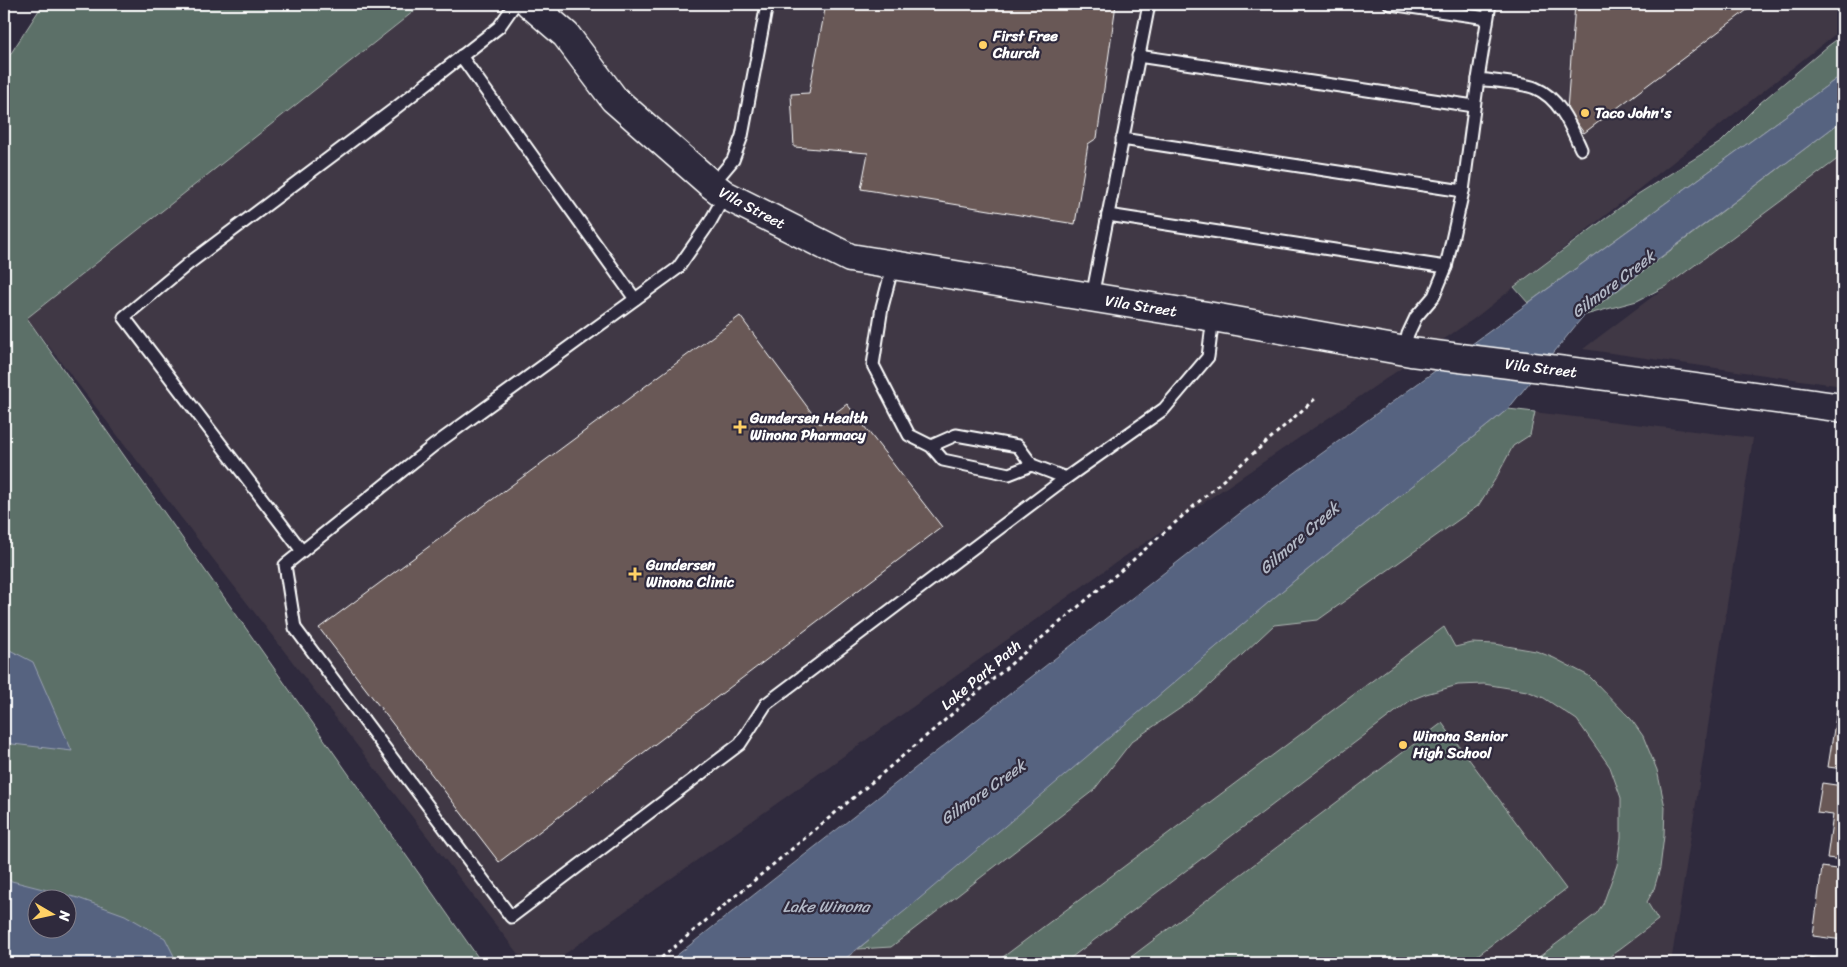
<svg xmlns="http://www.w3.org/2000/svg" width="1847" height="967" font-family="Sriracha,sans-serif">
<rect width="100%" height="100%" fill="#2f2a3d"/>
<filter id="ink" filterUnits="userSpaceOnUse"><feTurbulence type="fractalNoise" baseFrequency=".02" numOctaves="2"/><feDisplacementMap in="SourceGraphic" scale="10" xChannelSelector="R" yChannelSelector="G"/><feConvolveMatrix kernelMatrix="1 2 1 2 8 2 1 2 1" color-interpolation-filters="sRGB"/></filter>
<g filter="url(#ink)">
<!-- built -->
<g fill="#403845">
<path d="M 423,4 L 1843,4 L 1843,28 L 1475,318 L 1121,559 L 552,963 L 525,963 L 27,318 Z"/>
<path d="M 1843,155 L 1843,386 L 1583,349 L 1668,285 Z"/>
<path d="M 1508,409 L 1753,438 L 1671,963 L 840,963 Z"/>
</g>
<!-- green -->
<g fill="#5c6f67" stroke="#aeb7b3" fill-rule="evenodd">
<path d="M 43,4 L 423,4 L 27,318 L 482,963 L 4,963 L 4,64 ZM 38,900 L 68,900 L 68,930 L 38,930 Z"/>
<path d="M 1843,35 L 1843,74 L 1528,303 L 1514,287 L 1638,194 L 1721,142 L 1760,103 L 1828,46 Z"/>
<path d="M 1843,120 L 1843,155 L 1668,285 L 1637,301 L 1585,315 Z"/>
<path d="M 1508,409 L 1535,412 L 1530,435 L 1513,446 L 1496,478 L 1478,506 L 1318,620 L 1274,625 L 1197,697 L 1132,741 L 1094,790 L 891,947 L 858,949 L 1295,580 Z"/>
<path d="M 1444,627 L 1455,647 L 1472,643 L 1495,644 L 1536,651 L 1554,658 L 1589,676 L 1631,719 L 1643,736 L 1657,770 L 1665,807 L 1664,836 L 1660,868 L 1654,889 L 1647,902 L 1658,920 L 1601,963 L 1531,963 L 1596,914 L 1603,904 L 1617,865 L 1621,837 L 1621,798 L 1610,767 L 1577,720 L 1544,698 L 1527,691 L 1484,684 L 1458,685 L 1426,694 L 1411,700 L 1064,963 L 995,963 Z"/>
<path d="M 1442,723 L 1566,889 L 1467,963 L 1123,963 Z"/>
</g>
<!-- water -->
<g fill="#566480" stroke="#9aa2b3" fill-rule="evenodd">
<path d="M 1843,74 L 1843,120 L 1585,314 L 1508,409 L 1295,580 L 906,910 L 840,963 L 667,963 L 1244,510 Z"/>
<path d="M 4,647 L 33,662 L 72,751 L 4,743 Z"/>
<path d="M 4,879 L 78,898 L 125,915 L 165,938 L 174,956 L 115,963 L 4,961 ZM 38,900 L 68,900 L 68,930 L 38,930 Z"/>
</g>
<!-- building -->
<g fill="#695957" stroke="#fff">
<path d="M 826,4 L 1116,4 L 1097,138 L 1088,144 L 1075,224 L 861,189 L 868,153 L 794,147 L 791,94 L 809,93 Z"/>
<path d="M 1575,4 L 1755,4 L 1584,133 L 1567,110 Z"/>
<path d="M 740,316 L 820,424 L 847,404 L 942,527 L 499,862 L 319,628 Z"/>
<path d="M 1842,678 L 1843,678 L 1843,769 L 1828,767 Z"/>
<path d="M 1822,783 L 1843,786 L 1843,860 L 1827,858 L 1833,815 L 1817,813 Z"/>
<path d="M 1822,867 L 1843,870 L 1843,940 L 1813,936 Z"/>
<path d="M 1804,956 L 1840,963 L 1802,963 Z"/>
</g>
<g fill="none" stroke-linecap="round" stroke-linejoin="round">
<defs>
<g id="service">
<path d="M 1390,4 L 1487,18"/>
<path d="M 461,56 L 635,299"/>
<path d="M 1138,56 L 1474,106"/>
<path d="M 1478,79 C 1492,81 1523,83 1535,88 C 1560,98 1571,127 1581,149"/>
<path d="M 1122,139 L 1463,191"/>
<path d="M 712,185 L 733,160 L 742,136 L 767,4"/>
<path d="M 725,195 L 710,222 L 678,268 L 433,446 L 285,565 L 295,628 L 511,917 L 740,744 L 766,704 L 1066,478 L 1164,409 L 1208,357 L 1213,317"/>
<path d="M 1108,215 L 1446,267"/>
<path d="M 893,265 L 882,307 L 873,365 L 909,435 L 931,446 L 943,460 L 1009,474 L 1032,465"/>
<path d="M 1092,297 L 1149,4"/>
<path d="M 1404,350 L 1408,334 L 1416,317 L 1434,296 L 1446,267 L 1463,191 L 1478,79 L 1490,4"/>
<path d="M 931,446 L 956,435 L 1018,446 L 1032,465 L 1066,478"/>
<path d="M 302,551 L 124,317 L 188,264 L 393,110 L 499,27 L 515,4"/>
</g>
<path id="tertiary" d="M 530,4 L 566,35 L 614,99 L 712,185 L 725,195 L 850,258 L 1213,317 L 1411,352 L 1607,376 L 1843,408"/>
</defs>
<!-- service casing -->
<use href="#service" stroke="#fff" stroke-width="15"/>
<!-- tertiary casing -->
<use href="#tertiary" stroke="#fff" stroke-width="31"/>
<!-- path -->
<path stroke="#fff" stroke-width="3" stroke-dasharray="4 4" stroke-linecap="butt" d="M 655,963 L 865,788 L 1125,567 L 1316,398"/>
<!-- service -->
<use href="#service" stroke="#2f2a3d" stroke-width="11"/>
<!-- tertiary -->
<use href="#tertiary" stroke="#2f2a3d" stroke-width="28"/>
</g>
</g>
<!-- markers -->
<g fill="#ffd166" stroke="#2f2a3d" stroke-width="2">
<circle cx="983" cy="45" r="5"/>
<circle cx="1585" cy="113" r="5"/>
<path d="M737.5 419.5h5v5h5v5h-5v5h-5v-5h-5v-5h5z"/>
<path d="M632.5 566.5h5v5h5v5h-5v5h-5v-5h-5v-5h5z"/>
<circle cx="1403" cy="745" r="5"/>
</g>
<g text-anchor="middle" dominant-baseline="central" stroke-width="4.5" stroke-linejoin="round" paint-order="stroke">
<!-- poi labels -->
<g font-size="15" font-weight="bold" fill="#fff" stroke="#2f2a3d" text-anchor="start">
<text x="993" y="36">First Free<tspan x="993" dy="17">Church</tspan></text>
<text x="1595" y="113">Taco John's</text>
<text x="750" y="418">Gundersen Health<tspan x="750" dy="17">Winona Pharmacy</tspan></text>
<text x="646" y="565">Gundersen<tspan x="646" dy="17">Winona Clinic</tspan></text>
<text x="1413" y="736">Winona Senior<tspan x="1413" dy="17">High School</tspan></text>
</g>
<!-- street labels -->
<g font-size="15" fill="#fff" stroke="#2f2a3d">
<text transform="translate(752 208) rotate(28)">Vila Street</text>
<text transform="translate(1141 306) rotate(9)">Vila Street</text>
<text transform="translate(1541 368) rotate(7)">Vila Street</text>
<text transform="translate(981 675) rotate(-40)">Lake Park Path</text>
</g>
<!-- water labels -->
<g font-size="16" font-style="italic" fill="#b3b9c6" stroke="#2f2a3d">
<text transform="translate(1613 284) rotate(-37)">Gilmore Creek</text>
<text transform="translate(1299 538) rotate(-41)">Gilmore Creek</text>
<text transform="translate(983 792) rotate(-35)">Gilmore Creek</text>
<text x="826" y="906">Lake Winona</text>
</g>
</g>
<!-- margin -->
<rect width="1847" height="967" fill="none" stroke="#2f2a3d" stroke-width="20"/>
<rect x="10" y="10" width="1827" height="947" fill="none" stroke="#fff" stroke-width="2" filter="url(#ink)"/>
<!-- north arrow -->
<g transform="translate(52 914) rotate(99)"><circle r="24" fill="#2f2a3d" stroke="#827f8b"/>
<path d="M0-4L9 19L0 12L-9 19Z" fill="#ffd166"/>
<text y="-8" font-size="14" font-weight="bold" text-anchor="middle" fill="#ffffff">N</text>
</g>
</svg>
